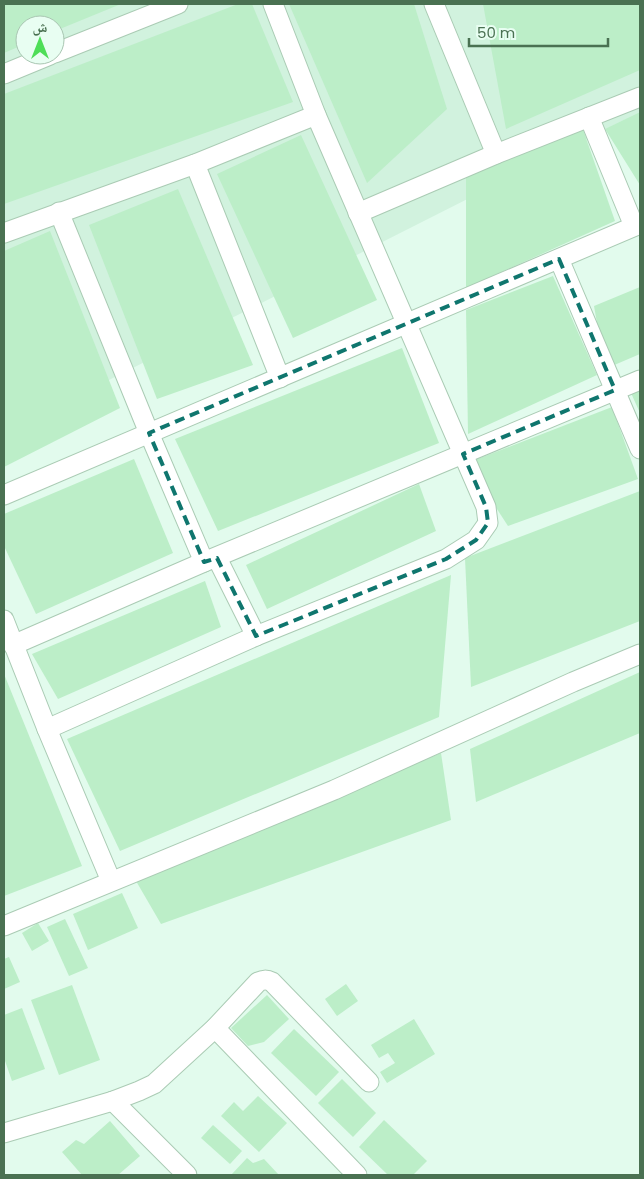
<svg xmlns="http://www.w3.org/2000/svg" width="644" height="1179" font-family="Poppins,'Noto Naskh Arabic',sans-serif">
<rect width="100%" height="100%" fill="#e2fbed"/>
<!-- residential -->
<path fill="#d1f2de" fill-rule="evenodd" d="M 4,4 L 640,4 L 640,112 L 4,433 ZM 25,25 L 55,25 L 55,55 L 25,55 Z"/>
<!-- building -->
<g fill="#bceec8">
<path d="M 4,4 L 121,4 L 55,31 L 55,25 L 25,25 L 25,44 L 4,53 Z"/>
<path d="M 238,4 L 252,4 L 293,102 L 4,204 L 4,94 Z"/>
<path d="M 289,4 L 414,4 L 447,109 L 367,183 Z"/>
<path d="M 483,4 L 640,4 L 640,70 L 506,129 Z"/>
<path d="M 640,112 L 640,185 L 605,129 Z"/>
<path d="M 580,121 L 615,221 L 466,288 L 466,177 Z"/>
<path d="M 301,135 L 377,300 L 293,338 L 217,174 Z"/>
<path d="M 178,189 L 253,365 L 157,399 L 89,225 Z"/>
<path d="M 50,231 L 120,408 L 4,467 L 4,251 Z"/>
<path d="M 553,276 L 597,375 L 468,434 L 466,310 Z"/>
<path d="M 640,287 L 640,354 L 605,369 L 594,306 Z"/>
<path d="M 402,348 L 439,443 L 218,531 L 175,439 Z"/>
<path d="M 640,389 L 640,413 L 631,393 Z"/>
<path d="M 612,407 L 638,479 L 508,526 L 467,463 Z"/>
<path d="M 134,459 L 173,553 L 36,614 L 4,546 L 4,514 Z"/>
<path d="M 419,484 L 436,531 L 267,609 L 246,565 Z"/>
<path d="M 640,491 L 640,621 L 471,687 L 465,558 Z"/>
<path d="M 451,575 L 439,717 L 120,851 L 67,739 Z"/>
<path d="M 205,581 L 221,627 L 58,699 L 32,654 Z"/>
<path d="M 640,672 L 640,733 L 476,802 L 470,749 Z"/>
<path d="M 4,674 L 82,866 L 4,896 Z"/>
<path d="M 441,753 L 451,820 L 161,924 L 136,881 Z"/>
<path d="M 122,893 L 138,928 L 88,950 L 73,914 Z"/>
<path d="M 65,919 L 88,968 L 69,976 L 47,927 Z"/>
<path d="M 38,923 L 49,941 L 32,951 L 22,933 Z"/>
<path d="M 9,957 L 20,982 L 4,989 L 4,959 Z"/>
<path d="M 346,984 L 358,1001 L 337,1016 L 325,999 Z"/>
<path d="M 72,985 L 100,1060 L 59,1075 L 31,1000 Z"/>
<path d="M 267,995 L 289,1019 L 264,1042 L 248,1046 L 231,1028 Z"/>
<path d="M 22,1008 L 45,1069 L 12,1081 L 4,1058 L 4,1015 Z"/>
<path d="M 414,1019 L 435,1054 L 387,1083 L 380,1072 L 395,1063 L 388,1053 L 379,1058 L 371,1045 Z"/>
<path d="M 294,1029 L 339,1072 L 316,1096 L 271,1053 Z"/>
<path d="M 342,1079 L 376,1113 L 353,1137 L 318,1103 Z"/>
<path d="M 258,1096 L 287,1123 L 259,1152 L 221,1116 L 234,1102 L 243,1111 Z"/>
<path d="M 384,1120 L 427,1161 L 413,1175 L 388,1175 L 359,1147 Z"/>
<path d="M 110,1121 L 140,1156 L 118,1175 L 82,1175 L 62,1152 L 76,1140 L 84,1144 Z"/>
<path d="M 213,1125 L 242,1151 L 230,1164 L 201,1138 Z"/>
<path d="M 247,1158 L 253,1163 L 264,1159 L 279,1175 L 231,1175 Z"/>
</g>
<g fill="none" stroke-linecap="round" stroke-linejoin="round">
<defs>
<g id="minor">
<path d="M 434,4 L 496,154"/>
<path d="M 55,53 L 178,4"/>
<path d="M 4,74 L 50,55"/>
<path d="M 589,117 L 634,226"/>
<path d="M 195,164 L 280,378"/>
<path d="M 59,212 L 149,433 L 204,562"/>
<path d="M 358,213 L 496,154 L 640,97"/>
<path d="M 4,233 L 195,164 L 316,115"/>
<path d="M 559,259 L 640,449"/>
<path d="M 4,495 L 640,224"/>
<path d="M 217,558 L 256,636"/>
<path d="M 4,620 L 47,729 L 111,881"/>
<path d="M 13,645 L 204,562 L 640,380"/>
<path d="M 47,729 L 256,636 L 446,559 L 476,540 L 488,523 L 486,507 L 316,115 L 273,4"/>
<path d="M 4,926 L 334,790 L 573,682 L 640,654"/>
<path d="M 215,1028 L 357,1175"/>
<path d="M 113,1101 L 187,1175"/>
<path d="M 4,1133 L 113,1101 L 139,1091 L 154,1084 L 215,1028 L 258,982 C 263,980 266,979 272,982 L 369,1082"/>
</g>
</defs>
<!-- minor casing -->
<use href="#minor" stroke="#aacbb4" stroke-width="21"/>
<!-- minor -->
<use href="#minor" stroke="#fff" stroke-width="19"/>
</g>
<!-- marked area -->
<path fill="none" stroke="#0f766e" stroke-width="4" stroke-dasharray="10 6" stroke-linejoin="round" d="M 559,259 L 615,390 L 463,454 L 486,507 L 488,523 L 476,540 L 446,559 L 256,636 L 217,558 L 204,562 L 149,433 Z"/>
<!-- border -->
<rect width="644" height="1179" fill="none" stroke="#4a7152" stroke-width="10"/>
<!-- north arrow -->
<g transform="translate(40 40)"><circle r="24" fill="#e8fef2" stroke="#a9c6b2"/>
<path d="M0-4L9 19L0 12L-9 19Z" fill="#4ede58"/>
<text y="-8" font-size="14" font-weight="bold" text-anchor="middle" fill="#4a7152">ش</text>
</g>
<!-- scale -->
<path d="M469 38v8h139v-8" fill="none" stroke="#4a7152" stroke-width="2.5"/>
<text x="477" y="38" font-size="15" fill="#4a7152" stroke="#e8fef2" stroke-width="4" paint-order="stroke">50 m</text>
</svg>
